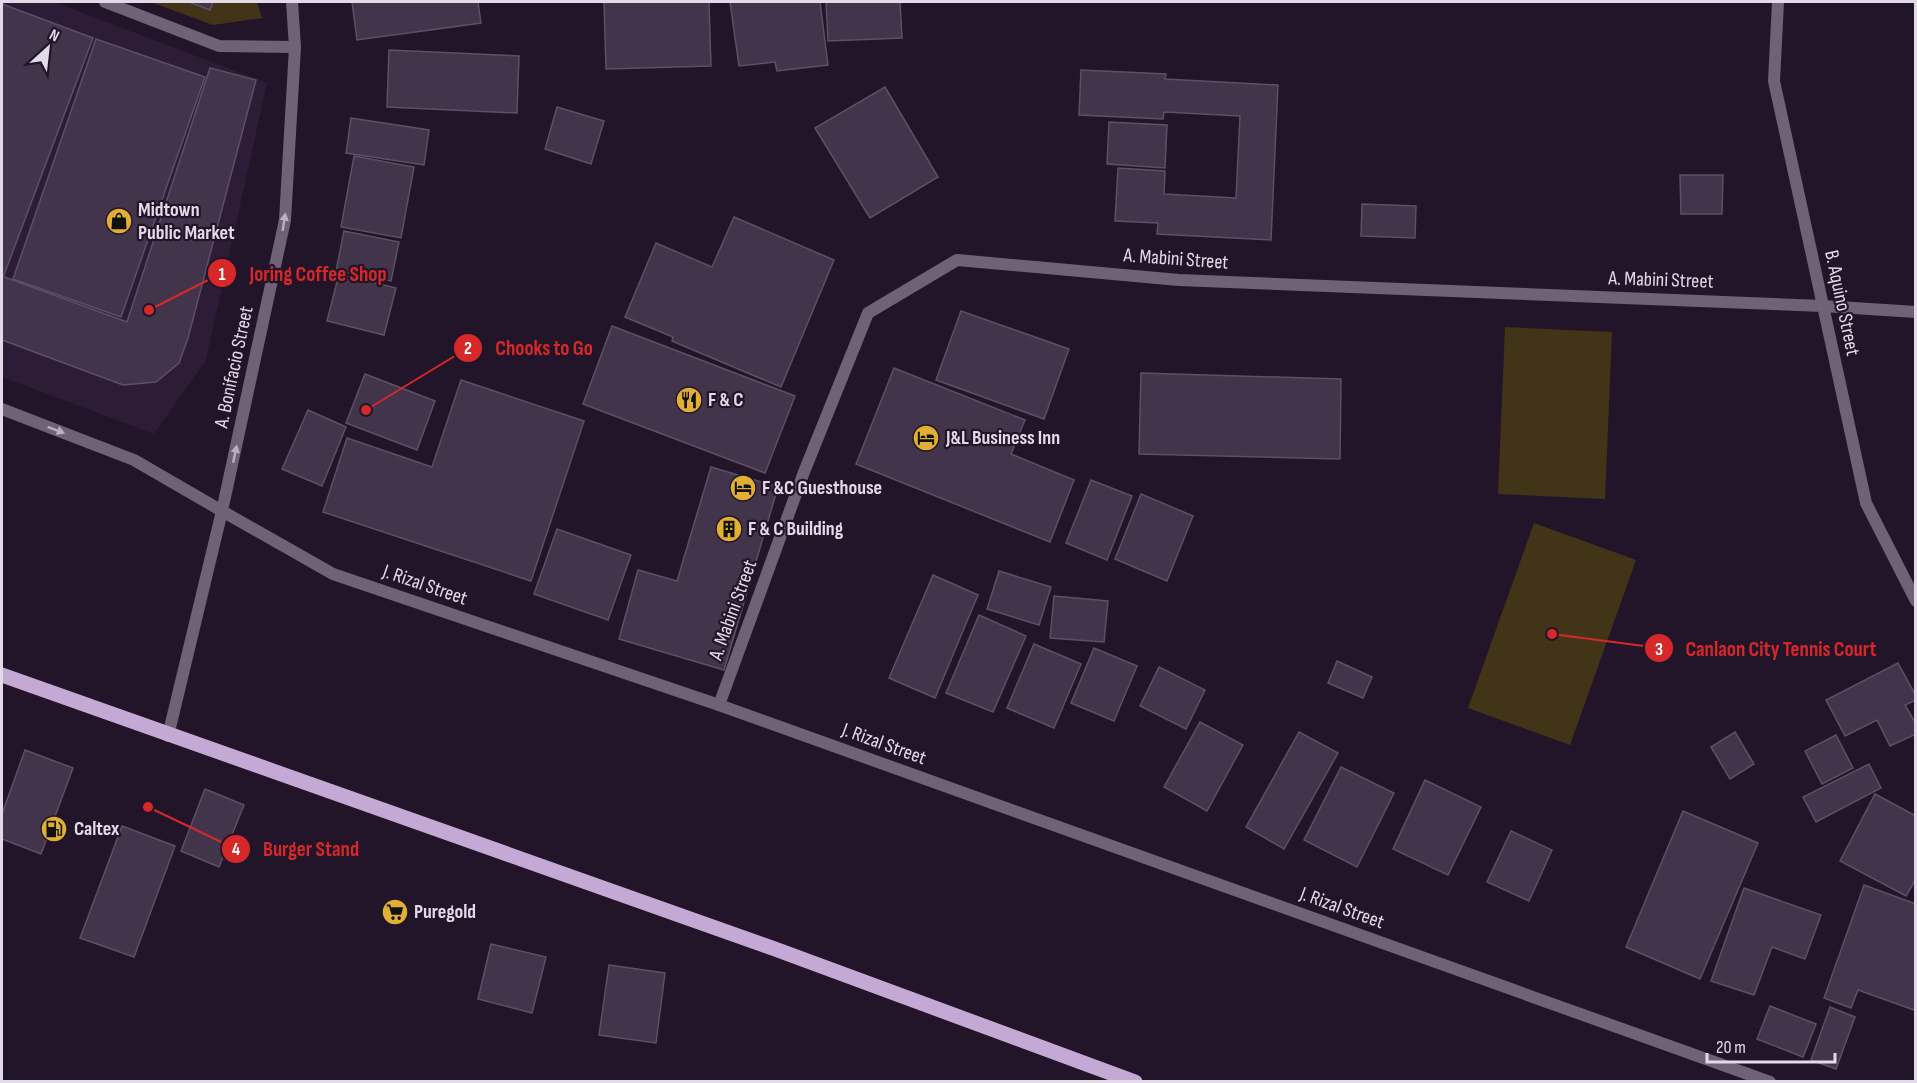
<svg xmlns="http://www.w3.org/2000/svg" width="1917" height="1083" font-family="'Sofia Sans Condensed',sans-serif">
<rect width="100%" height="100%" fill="#221529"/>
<!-- built -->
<path fill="#2c1c35" d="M 2,2 L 54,2 L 267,83 L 206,360 L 154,434 L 2,377 Z"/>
<!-- green -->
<g fill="#423517">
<path d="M 151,2 L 257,2 L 262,18 L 213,25 Z"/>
<path d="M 1505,327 L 1612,332 L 1605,499 L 1498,494 Z"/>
<path d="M 1534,523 L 1636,560 L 1570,745 L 1468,708 Z"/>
</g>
<!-- building -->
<g fill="#42344a" stroke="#5d4f66" stroke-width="1.5">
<path d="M 189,2 L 213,2 L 210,10 Z"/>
<path d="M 352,2 L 478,2 L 481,23 L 357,40 Z"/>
<path d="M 604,2 L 709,2 L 711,66 L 606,69 Z"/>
<path d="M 730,2 L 820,2 L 828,65 L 777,71 L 775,62 L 739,66 Z"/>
<path d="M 826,2 L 900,2 L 902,38 L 828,41 Z"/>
<path d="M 2,4 L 93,38 L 4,275 L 2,274 Z"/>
<path d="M 96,39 L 205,77 L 121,317 L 13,279 Z"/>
<path d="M 389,50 L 519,56 L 517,113 L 387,107 Z"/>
<path d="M 210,68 L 256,80 L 188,338 L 179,363 L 156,382 L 123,385 L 2,340 L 2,276 L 127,322 Z"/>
<path d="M 1081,70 L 1166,74 L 1165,79 L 1278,85 L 1271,240 L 1157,234 L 1158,223 L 1115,221 L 1118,168 L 1165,171 L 1164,194 L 1236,198 L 1240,116 L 1164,112 L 1163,119 L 1079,115 Z"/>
<path d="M 885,87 L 938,177 L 870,218 L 815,128 Z"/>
<path d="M 557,107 L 604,121 L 591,164 L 545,149 Z"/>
<path d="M 351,118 L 429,130 L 424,165 L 346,153 Z"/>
<path d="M 1109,122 L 1167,125 L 1165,168 L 1107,164 Z"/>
<path d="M 354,156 L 414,167 L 401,238 L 341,227 Z"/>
<path d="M 1680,175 L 1723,175 L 1722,214 L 1681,214 Z"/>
<path d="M 1362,204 L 1416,206 L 1415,238 L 1361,236 Z"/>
<path d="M 734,217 L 834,260 L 781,387 L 672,341 L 673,337 L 625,317 L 656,243 L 712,267 Z"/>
<path d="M 344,231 L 399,242 L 391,281 L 336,271 Z"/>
<path d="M 339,274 L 396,288 L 384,335 L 327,321 Z"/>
<path d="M 961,311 L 1069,349 L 1044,419 L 936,380 Z"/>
<path d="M 612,326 L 795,396 L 765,473 L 583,404 Z"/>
<path d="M 894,368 L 1025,420 L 1011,454 L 1074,480 L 1050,542 L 856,464 Z"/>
<path d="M 1141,373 L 1341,379 L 1340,459 L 1139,454 Z"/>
<path d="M 365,374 L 435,401 L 417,450 L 346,423 Z"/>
<path d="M 461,380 L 584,421 L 531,581 L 323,512 L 347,438 L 432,467 Z"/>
<path d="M 308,410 L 346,427 L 322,486 L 282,469 Z"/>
<path d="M 711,467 L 778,487 L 724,670 L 619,639 L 638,570 L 677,581 Z"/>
<path d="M 1091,480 L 1132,496 L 1107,560 L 1066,543 Z"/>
<path d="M 1141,494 L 1193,516 L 1167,581 L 1115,559 Z"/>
<path d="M 557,529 L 631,555 L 608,620 L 534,594 Z"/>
<path d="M 999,571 L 1051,587 L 1039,625 L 987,609 Z"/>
<path d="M 933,575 L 978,595 L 935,698 L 889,678 Z"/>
<path d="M 1054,596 L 1108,601 L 1104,642 L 1050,638 Z"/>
<path d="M 979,615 L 1026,636 L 993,712 L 946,693 Z"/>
<path d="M 1034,644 L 1081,664 L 1054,728 L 1007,708 Z"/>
<path d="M 1094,648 L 1137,666 L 1114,721 L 1071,703 Z"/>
<path d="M 1337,661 L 1372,677 L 1363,698 L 1328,683 Z"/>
<path d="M 1898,663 L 1916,696 L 1916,700 L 1905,705 L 1916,724 L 1916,734 L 1890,746 L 1877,720 L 1845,736 L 1826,700 Z"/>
<path d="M 1159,667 L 1205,690 L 1186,729 L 1140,706 Z"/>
<path d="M 1200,722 L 1243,745 L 1207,811 L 1164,787 Z"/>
<path d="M 1299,732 L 1338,753 L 1284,849 L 1246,827 Z"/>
<path d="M 1735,732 L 1754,764 L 1730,779 L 1711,747 Z"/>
<path d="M 1836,735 L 1853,768 L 1822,784 L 1805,751 Z"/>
<path d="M 25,750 L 73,768 L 41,854 L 2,839 L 2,814 Z"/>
<path d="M 1869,764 L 1881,788 L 1816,822 L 1803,797 Z"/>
<path d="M 1341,767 L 1394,793 L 1357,867 L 1304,840 Z"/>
<path d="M 1425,780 L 1481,807 L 1448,875 L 1393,849 Z"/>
<path d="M 205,789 L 244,805 L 219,867 L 181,851 Z"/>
<path d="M 1875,794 L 1916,816 L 1916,879 L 1906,896 L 1840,861 Z"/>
<path d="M 1683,811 L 1758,843 L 1700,979 L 1626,947 Z"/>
<path d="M 122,826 L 175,846 L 134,957 L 80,938 Z"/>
<path d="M 1511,831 L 1552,850 L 1529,901 L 1487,882 Z"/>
<path d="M 1864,885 L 1916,904 L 1916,1005 L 1914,1010 L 1858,990 L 1851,1008 L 1824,998 Z"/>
<path d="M 1744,888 L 1821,915 L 1805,959 L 1772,947 L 1754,995 L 1711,981 Z"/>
<path d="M 491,944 L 546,957 L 532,1013 L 478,999 Z"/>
<path d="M 609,965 L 665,973 L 656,1043 L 599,1035 Z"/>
<path d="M 1770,1006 L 1816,1024 L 1803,1057 L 1757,1039 Z"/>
<path d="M 1830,1007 L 1855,1017 L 1836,1069 L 1811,1060 Z"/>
</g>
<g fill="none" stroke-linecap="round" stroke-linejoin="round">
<!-- pedestrian -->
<path stroke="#6f6176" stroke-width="12" d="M 105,2 L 219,46 L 295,47"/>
<!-- minor -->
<g stroke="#6f6176" stroke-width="12">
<path d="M 222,511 L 333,574 L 719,705 L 1770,1082"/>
<path d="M 719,705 L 804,472 L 868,313 L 957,260 L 1179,280 L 1823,306 L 1916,312"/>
</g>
<!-- tertiary -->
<g stroke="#6f6176" stroke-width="12">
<path d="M 1778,2 L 1774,81 L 1866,503 L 1916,601"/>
<path d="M 2,409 L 134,460 L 222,511"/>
<path d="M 168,736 L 222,511 L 285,220 L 295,47 L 292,2"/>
</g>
<!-- primary -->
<path stroke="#c5a9d5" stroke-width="15" d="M 2,675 L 775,949 L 1135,1082"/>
</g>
<!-- one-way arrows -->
<defs><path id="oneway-solid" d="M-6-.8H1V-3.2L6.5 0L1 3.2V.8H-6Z" transform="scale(1.5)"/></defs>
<g fill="#bab0c0">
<use href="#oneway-solid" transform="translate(284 222) rotate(-81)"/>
<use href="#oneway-solid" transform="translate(56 430) rotate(21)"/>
<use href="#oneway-solid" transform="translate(235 454) rotate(-78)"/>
</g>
<!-- icons -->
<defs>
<symbol id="shop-disc" viewBox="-11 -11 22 22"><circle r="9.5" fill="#e1af34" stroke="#221529"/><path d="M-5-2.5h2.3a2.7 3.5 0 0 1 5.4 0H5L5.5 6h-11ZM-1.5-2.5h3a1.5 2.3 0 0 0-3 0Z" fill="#111"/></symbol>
<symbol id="restaurant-disc" viewBox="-11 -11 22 22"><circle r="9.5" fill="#e1af34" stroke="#221529"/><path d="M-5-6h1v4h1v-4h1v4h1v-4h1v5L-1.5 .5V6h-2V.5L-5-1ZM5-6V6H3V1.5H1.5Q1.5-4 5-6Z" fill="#111"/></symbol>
<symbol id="hotel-disc" viewBox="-11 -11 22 22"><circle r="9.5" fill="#e1af34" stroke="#221529"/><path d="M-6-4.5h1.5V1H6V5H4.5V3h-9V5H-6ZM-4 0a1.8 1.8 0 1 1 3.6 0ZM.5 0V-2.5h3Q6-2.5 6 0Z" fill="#111"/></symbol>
<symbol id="building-disc" viewBox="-11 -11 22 22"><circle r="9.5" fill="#e1af34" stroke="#221529"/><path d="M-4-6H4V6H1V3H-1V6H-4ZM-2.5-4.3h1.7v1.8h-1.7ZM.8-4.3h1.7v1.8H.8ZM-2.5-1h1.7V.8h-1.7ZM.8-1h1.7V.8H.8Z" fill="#111"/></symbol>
<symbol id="fuel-disc" viewBox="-11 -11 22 22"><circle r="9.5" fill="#e1af34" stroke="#221529"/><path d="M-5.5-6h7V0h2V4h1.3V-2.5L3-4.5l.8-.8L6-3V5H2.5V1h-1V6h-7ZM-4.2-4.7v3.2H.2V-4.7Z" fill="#111"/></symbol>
<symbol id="supermarket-disc" viewBox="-11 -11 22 22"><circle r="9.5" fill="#e1af34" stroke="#221529"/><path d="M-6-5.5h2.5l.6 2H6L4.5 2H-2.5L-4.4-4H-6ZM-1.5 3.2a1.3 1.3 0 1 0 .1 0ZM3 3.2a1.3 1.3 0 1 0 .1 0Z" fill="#111"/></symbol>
</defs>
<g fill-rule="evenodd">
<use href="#shop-disc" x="104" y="206" width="30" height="30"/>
<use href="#restaurant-disc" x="674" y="385" width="30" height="30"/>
<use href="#hotel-disc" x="911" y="423" width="30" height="30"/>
<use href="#hotel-disc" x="728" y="473" width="30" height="30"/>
<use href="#building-disc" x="714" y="514" width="30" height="30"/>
<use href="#fuel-disc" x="39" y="814" width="30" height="30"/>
<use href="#supermarket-disc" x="380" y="897" width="30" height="30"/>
</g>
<g text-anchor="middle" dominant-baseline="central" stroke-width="4.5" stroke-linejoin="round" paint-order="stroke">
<!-- poi labels -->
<g font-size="20" font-weight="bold" fill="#e3dae8" stroke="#221529" text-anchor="start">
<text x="138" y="210">Midtown<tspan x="138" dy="23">Public Market</tspan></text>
<text x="708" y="400">F &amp; C</text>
<text x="946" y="438">J&amp;L Business Inn</text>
<text x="762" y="488">F &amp;C Guesthouse</text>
<text x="748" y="529">F &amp; C Building</text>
<text x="74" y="829">Caltex</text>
<text x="414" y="912">Puregold</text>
</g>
<!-- street labels -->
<g font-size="20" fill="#e3dae8" stroke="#221529">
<text transform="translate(1176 259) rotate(4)">A. Mabini Street</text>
<text transform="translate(1661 280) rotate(2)">A. Mabini Street</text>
<text transform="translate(1842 303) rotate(78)">B. Aquino Street</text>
<text transform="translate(234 367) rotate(-78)">A. Bonifacio Street</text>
<text transform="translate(425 585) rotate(19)">J. Rizal Street</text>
<text transform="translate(733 610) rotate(-70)">A. Mabini Street</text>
<text transform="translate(884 744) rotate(20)">J. Rizal Street</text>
<text transform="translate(1342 908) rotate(20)">J. Rizal Street</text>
</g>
</g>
<!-- callouts -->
<path fill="none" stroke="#d62828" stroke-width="2" d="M149 310L222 273M366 410L468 348M1552 634L1659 648M148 807L236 849"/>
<g fill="#d62828" stroke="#221529" stroke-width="2">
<circle cx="149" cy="310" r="6"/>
<circle cx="366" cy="410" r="6"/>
<circle cx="1552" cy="634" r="6"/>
<circle cx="148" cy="807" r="6"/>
<circle cx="222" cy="273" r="15"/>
<circle cx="468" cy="348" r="15"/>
<circle cx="1659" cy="648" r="15"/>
<circle cx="236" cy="849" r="15"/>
</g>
<g font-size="18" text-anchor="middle" font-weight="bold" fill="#fff">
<text x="222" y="280">1</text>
<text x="468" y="354">2</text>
<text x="1659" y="655">3</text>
<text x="236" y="855">4</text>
</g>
<g font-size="21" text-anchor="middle" font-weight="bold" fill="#d62828" stroke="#221529" stroke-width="4.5" stroke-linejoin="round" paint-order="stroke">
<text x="318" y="281">Joring Coffee Shop</text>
<text x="544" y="355">Chooks to Go</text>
<text x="1781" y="656">Canlaon City Tennis Court</text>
<text x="311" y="856">Burger Stand</text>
</g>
<!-- border -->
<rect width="1917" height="1083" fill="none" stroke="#e3dae8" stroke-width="6"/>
<!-- north arrow -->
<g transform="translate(48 48) rotate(27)" stroke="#221529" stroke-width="4.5" paint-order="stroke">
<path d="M0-4.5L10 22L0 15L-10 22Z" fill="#e3dae8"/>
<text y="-9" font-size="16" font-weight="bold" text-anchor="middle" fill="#e3dae8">N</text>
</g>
<!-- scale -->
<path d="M1707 1053v9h128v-9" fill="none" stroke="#e3dae8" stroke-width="3"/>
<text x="1716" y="1053" font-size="18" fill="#e3dae8" stroke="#221529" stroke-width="4.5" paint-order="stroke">20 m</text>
</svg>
